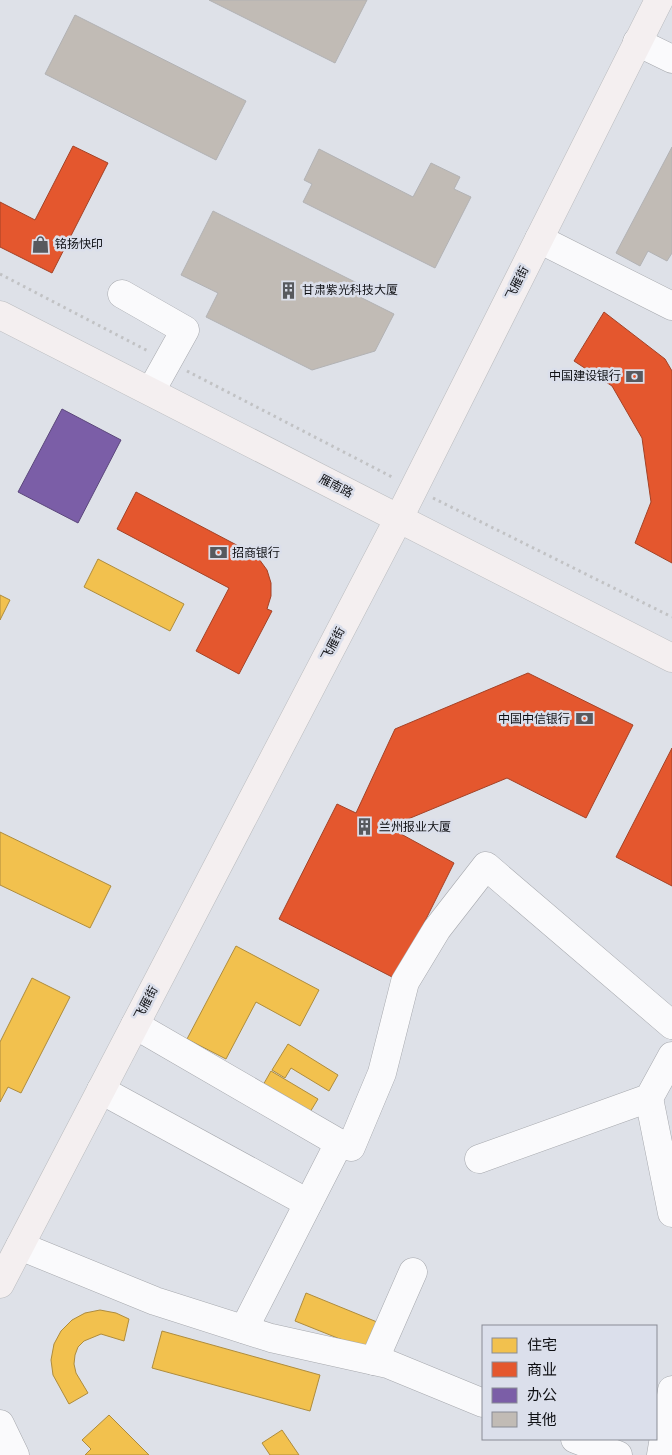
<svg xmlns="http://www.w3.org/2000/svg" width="672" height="1455" font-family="Roboto,'Noto Sans SC',sans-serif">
<rect width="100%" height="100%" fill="#dee1e8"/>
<!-- homes -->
<g fill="#f2c14e" stroke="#ae8c3d">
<path d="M 98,559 L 184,604 L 170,631 L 84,587 Z"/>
<path d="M 0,595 L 10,600 L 0,620 Z"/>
<path d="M 0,832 L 111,886 L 90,928 L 0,885 Z"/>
<path d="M 236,946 L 319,990 L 300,1026 L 256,1002 L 226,1059 L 187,1039 Z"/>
<path d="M 32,978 L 70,997 L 21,1093 L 8,1087 L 0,1102 L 0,1042 Z"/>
<path d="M 288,1044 L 338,1075 L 329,1091 L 291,1068 L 285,1078 L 272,1070 Z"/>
<path d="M 271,1071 L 318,1099 L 304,1122 L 258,1094 Z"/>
<path d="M 306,1293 L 377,1322 L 365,1349 L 295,1321 Z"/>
<path d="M 100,1310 L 116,1313 L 129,1319 L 124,1341 L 101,1334 L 84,1341 L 78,1347 L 75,1355 L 74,1364 L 76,1373 L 88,1393 L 69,1404 L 53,1375 L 51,1360 L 54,1344 L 61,1331 L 72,1320 L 85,1313 Z"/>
<path d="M 162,1331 L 320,1375 L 310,1411 L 152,1368 Z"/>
<path d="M 109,1415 L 149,1455 L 85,1455 L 91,1449 L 82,1440 Z"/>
<path d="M 282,1430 L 299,1455 L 270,1455 L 262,1443 Z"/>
</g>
<!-- shops -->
<g fill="#e4572e" stroke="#a44226">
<path d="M 73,146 L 108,163 L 52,273 L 0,247 L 0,202 L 35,220 Z"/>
<path d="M 604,312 L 665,359 L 672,371 L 672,563 L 635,543 L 651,502 L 642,438 L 612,386 L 574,361 Z"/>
<path d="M 136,492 L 248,551 L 259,559 L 267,570 L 271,583 L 271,596 L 267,609 L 272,611 L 239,674 L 196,651 L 229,588 L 117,529 Z"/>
<path d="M 528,673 L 633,725 L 586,818 L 507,778 L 408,819 L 401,834 L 454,863 L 396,979 L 279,919 L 337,804 L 356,813 L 395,729 Z"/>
<path d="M 672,748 L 672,886 L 616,857 Z"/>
</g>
<!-- offices -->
<path fill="#7b5ea7" stroke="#5b477b" d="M 62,409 L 121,440 L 78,523 L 18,492 Z"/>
<!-- building -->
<g fill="#c1bbb5" stroke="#b2b2b4">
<path d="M 209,0 L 367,0 L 335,63 Z"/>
<path d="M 75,15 L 246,101 L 216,160 L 45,74 Z"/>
<path d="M 672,147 L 672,253 L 667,261 L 648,251 L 640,266 L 616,253 Z"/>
<path d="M 319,149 L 413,197 L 431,163 L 460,177 L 454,189 L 471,197 L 435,268 L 303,202 L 312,184 L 304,180 Z"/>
<path d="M 213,211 L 365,287 L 360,297 L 394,314 L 375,351 L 312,370 L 206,317 L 218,293 L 181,275 Z"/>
</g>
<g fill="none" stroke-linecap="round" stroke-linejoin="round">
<defs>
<g id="minor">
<path d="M 637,42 L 672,59"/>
<path d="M 539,239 L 672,306"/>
<path d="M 122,294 L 185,330 L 151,391"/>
<path d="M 135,1025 L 339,1143 L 351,1147 L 382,1073 L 405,982 L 437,929 L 486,866 L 672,1025"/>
<path d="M 101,1090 L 308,1203"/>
<path d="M 649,1098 L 672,1213"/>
<path d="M 479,1159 L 649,1098 L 672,1056"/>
<path d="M 20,1246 L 155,1301 L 271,1338 L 388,1364 L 483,1403"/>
<path d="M 244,1329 L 339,1143"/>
<path d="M 374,1361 L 413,1272"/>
<path d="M 0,1424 L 15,1455"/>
<path d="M 575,1439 L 618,1455"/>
<path d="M 661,1455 L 672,1390"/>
</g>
<g id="major">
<path d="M 0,315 L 672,658"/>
<path d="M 0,1284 L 399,518 L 659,0"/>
</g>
</defs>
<!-- minor casing -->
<use href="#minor" stroke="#a6a8ad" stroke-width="29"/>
<!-- major casing -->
<use href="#major" stroke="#babcbf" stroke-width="29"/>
<!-- path -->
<g stroke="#c1c2c4" stroke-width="3" stroke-dasharray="2.5 4" stroke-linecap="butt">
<path d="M 0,274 L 148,351"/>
<path d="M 187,371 L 394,478"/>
<path d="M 433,498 L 672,617"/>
</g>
<!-- minor -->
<use href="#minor" stroke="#fafafc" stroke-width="28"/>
<!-- major -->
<use href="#major" stroke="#f4eff0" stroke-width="28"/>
</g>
<!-- icons -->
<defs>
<symbol id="shop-bare" viewBox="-9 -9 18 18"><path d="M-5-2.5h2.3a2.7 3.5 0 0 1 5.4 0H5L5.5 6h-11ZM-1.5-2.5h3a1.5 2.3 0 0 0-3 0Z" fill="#57595e" stroke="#dbdfeb" stroke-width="2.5" paint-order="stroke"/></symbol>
<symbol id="building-bare" viewBox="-9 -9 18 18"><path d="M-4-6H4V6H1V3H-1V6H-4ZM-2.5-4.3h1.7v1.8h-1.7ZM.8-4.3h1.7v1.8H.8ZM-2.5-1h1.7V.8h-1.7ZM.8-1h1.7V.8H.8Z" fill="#57595e" stroke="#dbdfeb" stroke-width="2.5" paint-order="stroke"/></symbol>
<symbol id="bank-bare" viewBox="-9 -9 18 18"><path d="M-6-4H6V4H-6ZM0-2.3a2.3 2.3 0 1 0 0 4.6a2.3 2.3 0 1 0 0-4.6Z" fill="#57595e" stroke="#dbdfeb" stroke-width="2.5" paint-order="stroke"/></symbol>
</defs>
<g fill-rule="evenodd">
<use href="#shop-bare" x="28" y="232" width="25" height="25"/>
<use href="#building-bare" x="276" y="278" width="25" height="25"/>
<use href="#bank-bare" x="622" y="364" width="25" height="25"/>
<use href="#bank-bare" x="206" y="540" width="25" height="25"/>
<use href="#bank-bare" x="572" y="706" width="25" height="25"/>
<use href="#building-bare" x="352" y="814" width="25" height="25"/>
</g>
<g text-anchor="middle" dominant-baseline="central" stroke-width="5" stroke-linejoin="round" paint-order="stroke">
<!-- poi labels -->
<g font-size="12" fill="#0f1014" stroke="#dbdfeb" text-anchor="start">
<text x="55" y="244">铭扬快印</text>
<text x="302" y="290">甘肃紫光科技大厦</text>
<text x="621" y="376" text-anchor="end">中国建设银行</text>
<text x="232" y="553">招商银行</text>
<text x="570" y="719" text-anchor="end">中国中信银行</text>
<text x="379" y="827">兰州报业大厦</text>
</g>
<!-- street labels -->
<g font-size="12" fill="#0f1014" stroke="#dbdfeb">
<text transform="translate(517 283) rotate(-63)">飞雁街</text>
<text transform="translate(336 486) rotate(27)">雁南路</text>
<text transform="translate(333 644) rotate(-62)">飞雁街</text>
<text transform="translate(146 1003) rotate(-62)">飞雁街</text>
</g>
</g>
<!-- legend -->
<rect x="482" y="1325" width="175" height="115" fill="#dbdfeb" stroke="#898c95"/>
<rect x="492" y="1338" width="25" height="15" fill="#f2c14e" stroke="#898c95"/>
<text x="527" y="1350" font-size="15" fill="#0f1014">住宅</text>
<rect x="492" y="1362" width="25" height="15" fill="#e4572e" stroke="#898c95"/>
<text x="527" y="1375" font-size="15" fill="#0f1014">商业</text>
<rect x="492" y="1388" width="25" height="15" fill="#7b5ea7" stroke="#898c95"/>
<text x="527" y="1400" font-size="15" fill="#0f1014">办公</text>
<rect x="492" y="1412" width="25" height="15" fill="#c1bbb5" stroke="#898c95"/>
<text x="527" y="1425" font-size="15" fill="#0f1014">其他</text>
</svg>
